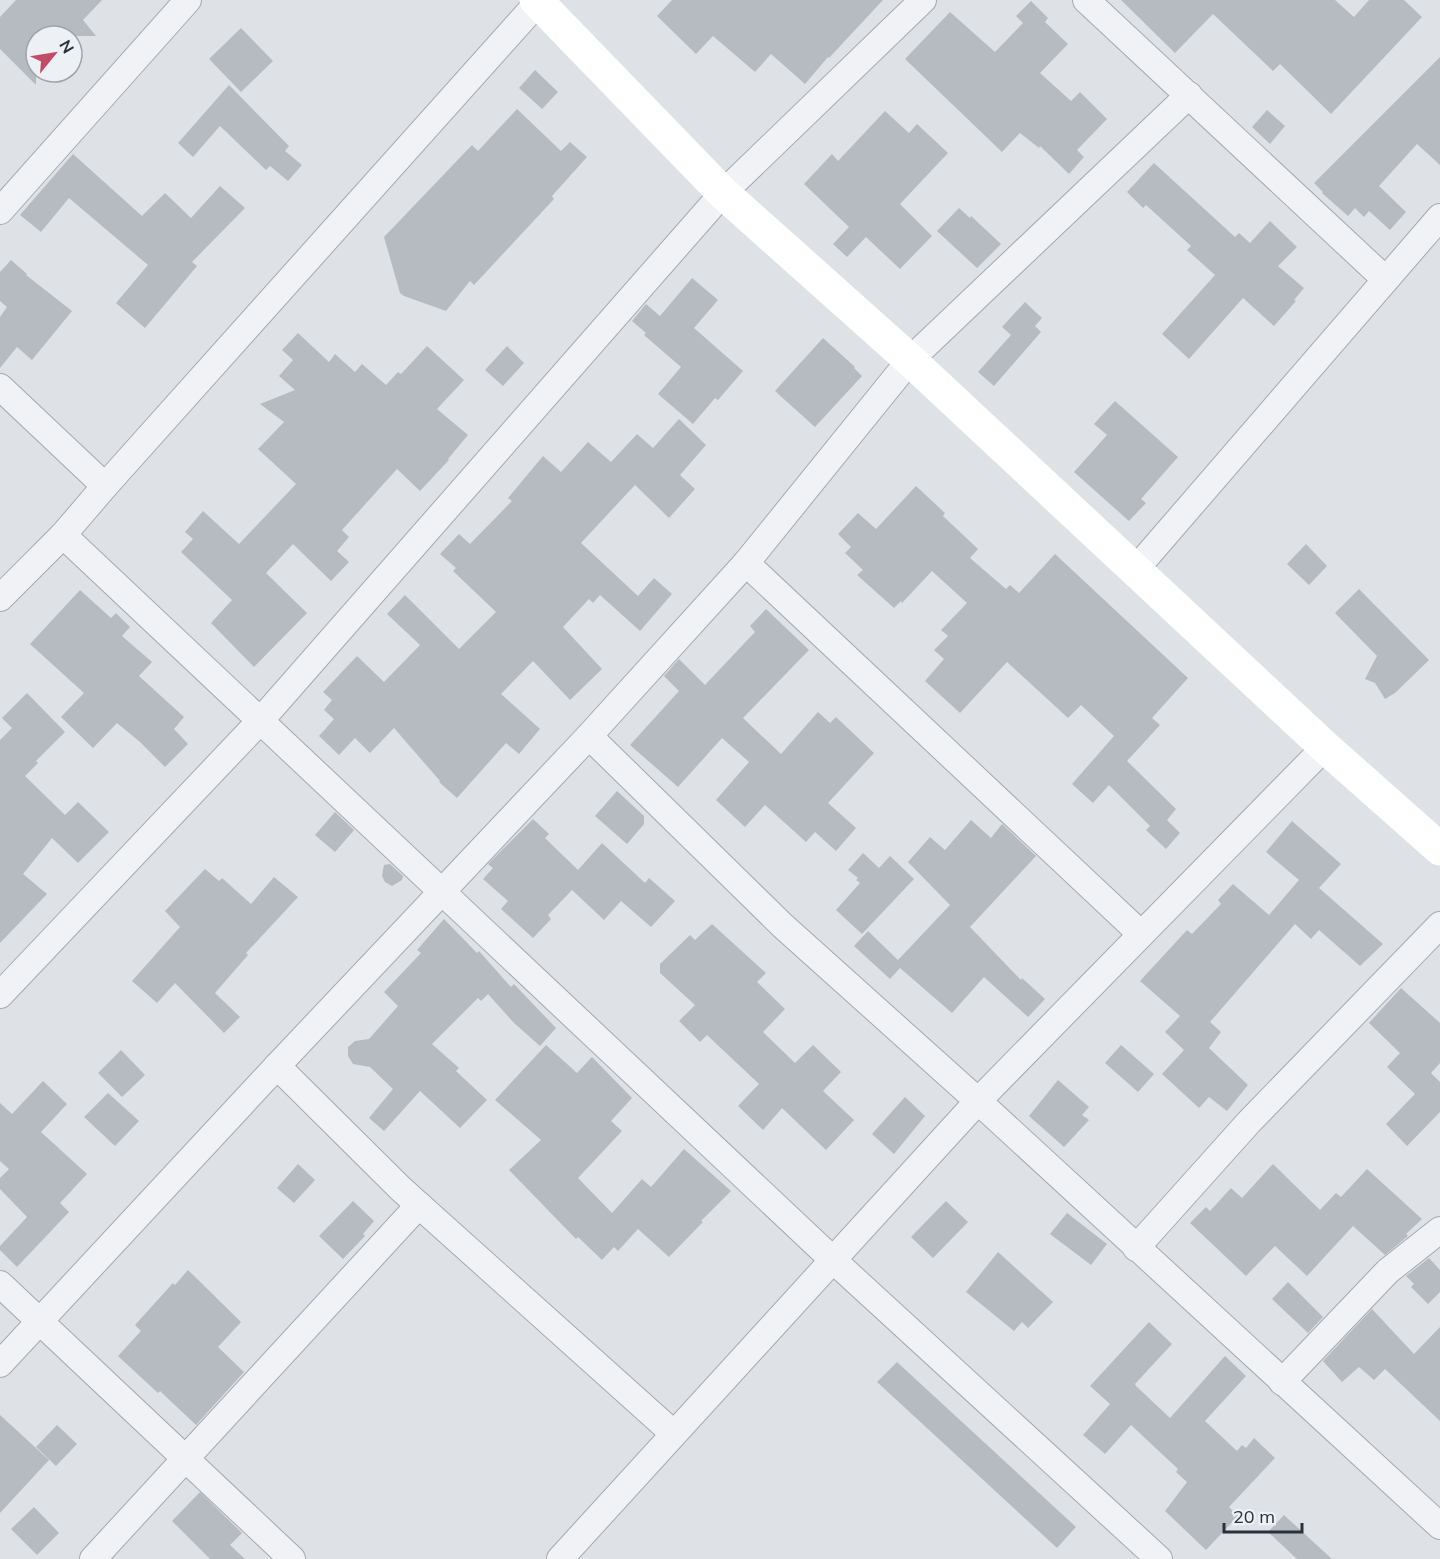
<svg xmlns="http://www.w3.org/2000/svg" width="1440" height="1559" font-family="Mulish,sans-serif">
<rect width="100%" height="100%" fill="#dee2e6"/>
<!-- building -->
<g fill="#b6bbc2">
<path d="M 16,0 L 102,0 L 83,20 L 96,36 L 36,36 L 36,85 L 0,49 L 0,17 Z"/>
<path d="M 672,0 L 883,0 L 829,58 L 828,57 L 805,84 L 771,54 L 755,72 L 713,36 L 696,54 L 657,16 Z"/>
<path d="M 1121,0 L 1335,0 L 1354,17 L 1369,0 L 1404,0 L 1422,17 L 1331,114 L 1280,64 L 1273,71 L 1213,14 L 1175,53 Z"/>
<path d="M 1031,1 L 1048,18 L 1045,22 L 1068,44 L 1040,73 L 1071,101 L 1080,92 L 1107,119 L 1077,150 L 1084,157 L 1069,174 L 1040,146 L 1039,148 L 1020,133 L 1002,152 L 905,59 L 950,12 L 995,52 L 1023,23 L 1016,16 Z"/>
<path d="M 241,28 L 273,61 L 241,92 L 209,59 Z"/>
<path d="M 1440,57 L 1440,165 L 1417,144 L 1379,186 L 1406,212 L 1390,230 L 1369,211 L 1364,217 L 1355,208 L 1348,216 L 1322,193 L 1323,192 L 1314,183 Z"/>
<path d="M 535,70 L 558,92 L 542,109 L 519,88 Z"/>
<path d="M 229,85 L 289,146 L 285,151 L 302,165 L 288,181 L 270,166 L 266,170 L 220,126 L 193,157 L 178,143 Z"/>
<path d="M 517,109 L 561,151 L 570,142 L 587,157 L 552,196 L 554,199 L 474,285 L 470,281 L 446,311 L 404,296 L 400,293 L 384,237 L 472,145 L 478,151 Z"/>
<path d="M 1267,110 L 1285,126 L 1270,144 L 1252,127 Z"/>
<path d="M 885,111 L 909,133 L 917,124 L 948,153 L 900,204 L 932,236 L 900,269 L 866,237 L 847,257 L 833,244 L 849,227 L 804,184 L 832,154 L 838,161 Z"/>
<path d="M 73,154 L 142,216 L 165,193 L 191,218 L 220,186 L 245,208 L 192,262 L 197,266 L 145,328 L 116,303 L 148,265 L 69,198 L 41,232 L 20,215 Z"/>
<path d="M 1154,163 L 1235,237 L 1239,233 L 1250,243 L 1270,221 L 1297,247 L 1278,266 L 1304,288 L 1294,300 L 1296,301 L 1274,326 L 1243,298 L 1189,359 L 1162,334 L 1215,275 L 1187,250 L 1191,246 L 1146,205 L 1143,208 L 1127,192 Z"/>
<path d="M 959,208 L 970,218 L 971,216 L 1001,244 L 977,268 L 937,231 Z"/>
<path d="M 11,260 L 27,274 L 26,275 L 72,311 L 32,360 L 17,347 L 0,368 L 0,317 L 7,307 L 0,301 L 0,272 Z"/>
<path d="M 692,278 L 718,300 L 694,328 L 743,371 L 718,400 L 715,398 L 693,424 L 658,394 L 681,367 L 644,335 L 646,333 L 632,321 L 646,304 L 660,316 Z"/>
<path d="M 1025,302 L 1042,318 L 1035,326 L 1041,332 L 994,386 L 978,372 L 1011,335 L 1002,327 Z"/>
<path d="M 298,333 L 329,362 L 335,354 L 355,372 L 362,364 L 386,385 L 398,372 L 401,374 L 427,346 L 464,380 L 437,409 L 468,435 L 448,459 L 449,460 L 420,491 L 397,469 L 342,530 L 349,537 L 337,551 L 349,562 L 331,581 L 293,544 L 266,573 L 307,613 L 254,667 L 211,623 L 232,600 L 181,552 L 193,539 L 185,532 L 203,511 L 239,544 L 296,484 L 258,449 L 284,422 L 260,404 L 295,390 L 279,376 L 293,360 L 282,350 Z"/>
<path d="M 823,338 L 855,367 L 854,368 L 862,376 L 815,427 L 775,391 Z"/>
<path d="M 507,346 L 524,363 L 503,386 L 485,370 Z"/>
<path d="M 1115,401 L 1178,457 L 1141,499 L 1146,503 L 1129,521 L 1074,472 L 1107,435 L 1094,424 Z"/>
<path d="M 679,419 L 706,445 L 680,475 L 695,489 L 669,518 L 635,485 L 581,543 L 638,596 L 654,578 L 672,594 L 640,631 L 600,595 L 593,603 L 589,599 L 563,627 L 602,669 L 570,700 L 533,661 L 501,694 L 540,729 L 519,754 L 506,743 L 457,798 L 439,782 L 440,781 L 394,728 L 370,753 L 355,738 L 339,755 L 319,736 L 334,719 L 324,710 L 332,700 L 323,692 L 357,656 L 384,682 L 420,645 L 387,614 L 405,595 L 459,649 L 496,612 L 453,571 L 456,568 L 440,554 L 459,534 L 470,544 L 512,501 L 508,498 L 543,456 L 561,472 L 588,442 L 611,462 L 637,434 L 653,448 Z"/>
<path d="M 916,486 L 945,513 L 943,516 L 978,549 L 970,558 L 1006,589 L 1010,585 L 1019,593 L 1055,554 L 1188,678 L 1152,718 L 1160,725 L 1127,761 L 1176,809 L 1167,820 L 1180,833 L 1166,849 L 1146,830 L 1150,826 L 1109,785 L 1093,803 L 1072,784 L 1114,736 L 1081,705 L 1068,718 L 1007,662 L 960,713 L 925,681 L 944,659 L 934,650 L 948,636 L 941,630 L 967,603 L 932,571 L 902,603 L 901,601 L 894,608 L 857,575 L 863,570 L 845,553 L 851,547 L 838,534 L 858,513 L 876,529 Z"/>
<path d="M 1306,544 L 1327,566 L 1309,585 L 1287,564 Z"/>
<path d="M 1359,589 L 1429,660 L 1395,693 L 1385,699 L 1375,683 L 1365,679 L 1377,656 L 1335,613 Z"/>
<path d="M 80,590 L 111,618 L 116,613 L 130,627 L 122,636 L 152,662 L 139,676 L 184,717 L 174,729 L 188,744 L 165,767 L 140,742 L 117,723 L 93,748 L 61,717 L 84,693 L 30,644 Z"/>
<path d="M 766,609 L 809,650 L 743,718 L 781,754 L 818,712 L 830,723 L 836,717 L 874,753 L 828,803 L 856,828 L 836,851 L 815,832 L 806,842 L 765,805 L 745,827 L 716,800 L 749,762 L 722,738 L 678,787 L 630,745 L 679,691 L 664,676 L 679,659 L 705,685 L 755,632 L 750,626 Z"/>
<path d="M 27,693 L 65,732 L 36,761 L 38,763 L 25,776 L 65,815 L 78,802 L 109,832 L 78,863 L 52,838 L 23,874 L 47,894 L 0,943 L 0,740 L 12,728 L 2,718 Z"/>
<path d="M 617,791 L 644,816 L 644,824 L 627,844 L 595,816 Z"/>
<path d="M 335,812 L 354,830 L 335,852 L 315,835 Z"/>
<path d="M 533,819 L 549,834 L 545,838 L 578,870 L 602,843 L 645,883 L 649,878 L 675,901 L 651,927 L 621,901 L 604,920 L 572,890 L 548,915 L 551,919 L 533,938 L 501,909 L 508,901 L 483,879 L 493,868 L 488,864 Z"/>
<path d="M 971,820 L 991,838 L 1002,824 L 1036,856 L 970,927 L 1021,980 L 1022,978 L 1045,999 L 1028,1017 L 984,977 L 952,1013 L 900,968 L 890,979 L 854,946 L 868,931 L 898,960 L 950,905 L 908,862 L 930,837 L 945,850 Z"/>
<path d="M 1292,821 L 1341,864 L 1319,888 L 1383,944 L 1360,966 L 1319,930 L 1311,939 L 1295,924 L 1210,1022 L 1221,1032 L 1209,1048 L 1248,1085 L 1227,1111 L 1209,1097 L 1199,1108 L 1162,1074 L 1184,1050 L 1165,1032 L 1180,1016 L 1140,981 L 1187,930 L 1192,934 L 1221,904 L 1218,900 L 1233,884 L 1269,915 L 1299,880 L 1266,852 Z"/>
<path d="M 863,853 L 879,868 L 890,856 L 914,879 L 862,934 L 836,910 L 860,883 L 856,880 L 858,878 L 848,870 Z"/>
<path d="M 390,864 L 403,876 L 402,880 L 392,886 L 385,882 L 382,876 L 384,865 Z"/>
<path d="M 205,869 L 219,881 L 222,878 L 251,904 L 274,877 L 298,897 L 246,953 L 248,955 L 215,993 L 240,1017 L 224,1033 L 175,983 L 157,1003 L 132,981 L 180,927 L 165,911 Z"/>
<path d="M 444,919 L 477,953 L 479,951 L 511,987 L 514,984 L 556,1028 L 540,1046 L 514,1023 L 488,994 L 481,1001 L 478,998 L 432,1044 L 459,1068 L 456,1071 L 487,1100 L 460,1128 L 420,1091 L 384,1131 L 369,1118 L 393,1089 L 370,1067 L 353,1064 L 348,1056 L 348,1047 L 355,1041 L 369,1039 L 398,1006 L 384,992 L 421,953 L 417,950 Z"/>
<path d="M 712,924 L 766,973 L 757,982 L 785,1009 L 763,1032 L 795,1063 L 813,1045 L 841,1072 L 823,1091 L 854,1120 L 826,1150 L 782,1108 L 763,1130 L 738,1106 L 759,1084 L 707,1035 L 700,1042 L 679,1021 L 695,1005 L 660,973 L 660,964 L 690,935 L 695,940 Z"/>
<path d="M 1401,988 L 1440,1023 L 1440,1063 L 1431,1073 L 1440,1082 L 1440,1112 L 1407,1146 L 1386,1124 L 1415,1094 L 1387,1067 L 1400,1053 L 1369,1023 Z"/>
<path d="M 546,1045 L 577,1073 L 592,1057 L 632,1098 L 611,1121 L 622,1131 L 578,1178 L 612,1213 L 642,1179 L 651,1187 L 684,1149 L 731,1191 L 701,1221 L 703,1222 L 669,1257 L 638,1229 L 618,1251 L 614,1247 L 602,1260 L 578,1237 L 576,1239 L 509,1170 L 541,1140 L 495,1100 Z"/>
<path d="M 1121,1045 L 1154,1074 L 1138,1092 L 1105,1063 Z"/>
<path d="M 121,1050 L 145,1075 L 122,1097 L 98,1073 Z"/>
<path d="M 1058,1080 L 1089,1107 L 1082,1115 L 1089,1120 L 1064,1147 L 1029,1116 Z"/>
<path d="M 43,1081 L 67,1104 L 41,1132 L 87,1174 L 60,1203 L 69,1212 L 17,1267 L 0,1250 L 0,1246 L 27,1217 L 0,1189 L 0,1178 L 9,1169 L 0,1161 L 0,1103 L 12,1114 Z"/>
<path d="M 108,1093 L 139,1121 L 115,1146 L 84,1117 Z"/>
<path d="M 905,1097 L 925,1116 L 894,1154 L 872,1134 Z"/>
<path d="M 298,1164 L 315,1180 L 294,1203 L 277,1188 Z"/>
<path d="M 1273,1164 L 1320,1210 L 1336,1193 L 1341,1197 L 1367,1169 L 1422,1219 L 1406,1234 L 1408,1236 L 1385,1255 L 1353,1226 L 1307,1276 L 1275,1246 L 1246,1276 L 1190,1223 L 1206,1207 L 1210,1211 L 1231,1188 L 1242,1198 Z"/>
<path d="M 353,1201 L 374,1221 L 363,1234 L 365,1236 L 343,1259 L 319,1236 Z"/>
<path d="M 946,1201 L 968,1222 L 933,1258 L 911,1237 Z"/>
<path d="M 1067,1213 L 1107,1244 L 1091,1265 L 1050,1234 Z"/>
<path d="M 998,1252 L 1053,1302 L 1028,1328 L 1022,1322 L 1014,1331 L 966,1292 Z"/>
<path d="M 1429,1258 L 1440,1270 L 1440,1292 L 1428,1304 L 1411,1287 L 1414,1284 L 1406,1276 Z"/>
<path d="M 188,1270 L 241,1322 L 218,1347 L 244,1372 L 196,1425 L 160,1391 L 158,1393 L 118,1356 L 141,1331 L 135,1325 L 173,1283 L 175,1285 Z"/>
<path d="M 1288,1282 L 1323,1317 L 1308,1333 L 1272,1299 Z"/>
<path d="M 1372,1309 L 1414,1354 L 1440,1327 L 1440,1421 L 1385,1369 L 1374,1380 L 1359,1367 L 1342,1382 L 1323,1361 Z"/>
<path d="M 1149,1322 L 1172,1344 L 1135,1384 L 1136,1386 L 1170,1418 L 1225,1356 L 1246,1376 L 1205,1421 L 1237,1451 L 1242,1445 L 1246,1448 L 1254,1438 L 1275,1458 L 1229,1507 L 1238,1516 L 1206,1550 L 1165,1511 L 1187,1482 L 1176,1472 L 1178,1469 L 1131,1425 L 1105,1454 L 1083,1435 L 1110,1404 L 1090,1386 Z"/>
<path d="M 897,1362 L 1076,1527 L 1057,1548 L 877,1382 Z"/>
<path d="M 0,1415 L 49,1460 L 0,1513 Z"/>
<path d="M 57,1425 L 77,1444 L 56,1466 L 36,1447 Z"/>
<path d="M 200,1492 L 242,1533 L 230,1545 L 245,1559 L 210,1559 L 172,1521 Z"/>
<path d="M 34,1507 L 59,1533 L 37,1555 L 11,1529 Z"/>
<path d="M 1284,1515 L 1332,1559 L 1297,1559 L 1268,1532 Z"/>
</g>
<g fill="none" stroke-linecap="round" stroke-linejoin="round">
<defs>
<g id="street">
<path d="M 1086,0 L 1385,279"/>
<path d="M 0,211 L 188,0"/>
<path d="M 0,387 L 105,486"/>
<path d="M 63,535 L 833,1260 L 1159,1559"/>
<path d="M 746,563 L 1141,934"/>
<path d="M 1135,570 L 1440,217"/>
<path d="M 0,598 L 63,535 L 105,486 L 540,0"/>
<path d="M 589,736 L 783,926 L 978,1101 L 1440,1526"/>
<path d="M 0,995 L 261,720 L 723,193 L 923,0"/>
<path d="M 277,1066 L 401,1189 L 673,1433"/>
<path d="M 1136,1248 L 1249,1122 L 1440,925"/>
<path d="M 0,1284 L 292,1559"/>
<path d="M 0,1364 L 277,1066 L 589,736 L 746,563 L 910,360 L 1189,95"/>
<path d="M 1282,1382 L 1388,1271 L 1440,1230"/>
<path d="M 93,1559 L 419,1205"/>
<path d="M 560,1559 L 978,1101 L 1325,747"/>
</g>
</defs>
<!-- street casing -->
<use href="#street" stroke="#a4a9b0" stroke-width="28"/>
<!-- street -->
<use href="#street" stroke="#f0f2f5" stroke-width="26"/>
<!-- secondary -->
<path stroke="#fff" stroke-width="33" d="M 536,0 L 723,193 L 910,360 L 1325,747 L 1440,849"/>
</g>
<!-- north arrow -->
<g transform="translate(54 54) rotate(60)"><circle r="28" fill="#edf0f4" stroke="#9ea4aa" stroke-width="1.5"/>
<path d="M0-4.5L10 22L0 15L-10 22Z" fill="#c24c65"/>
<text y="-9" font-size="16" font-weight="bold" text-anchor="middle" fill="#28313c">N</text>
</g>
<!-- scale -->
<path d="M1224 1523v9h78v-9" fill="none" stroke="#28313c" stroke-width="3"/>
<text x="1233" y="1523" font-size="18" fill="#28313c" stroke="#edf0f4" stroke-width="4.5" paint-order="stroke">20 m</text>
</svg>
